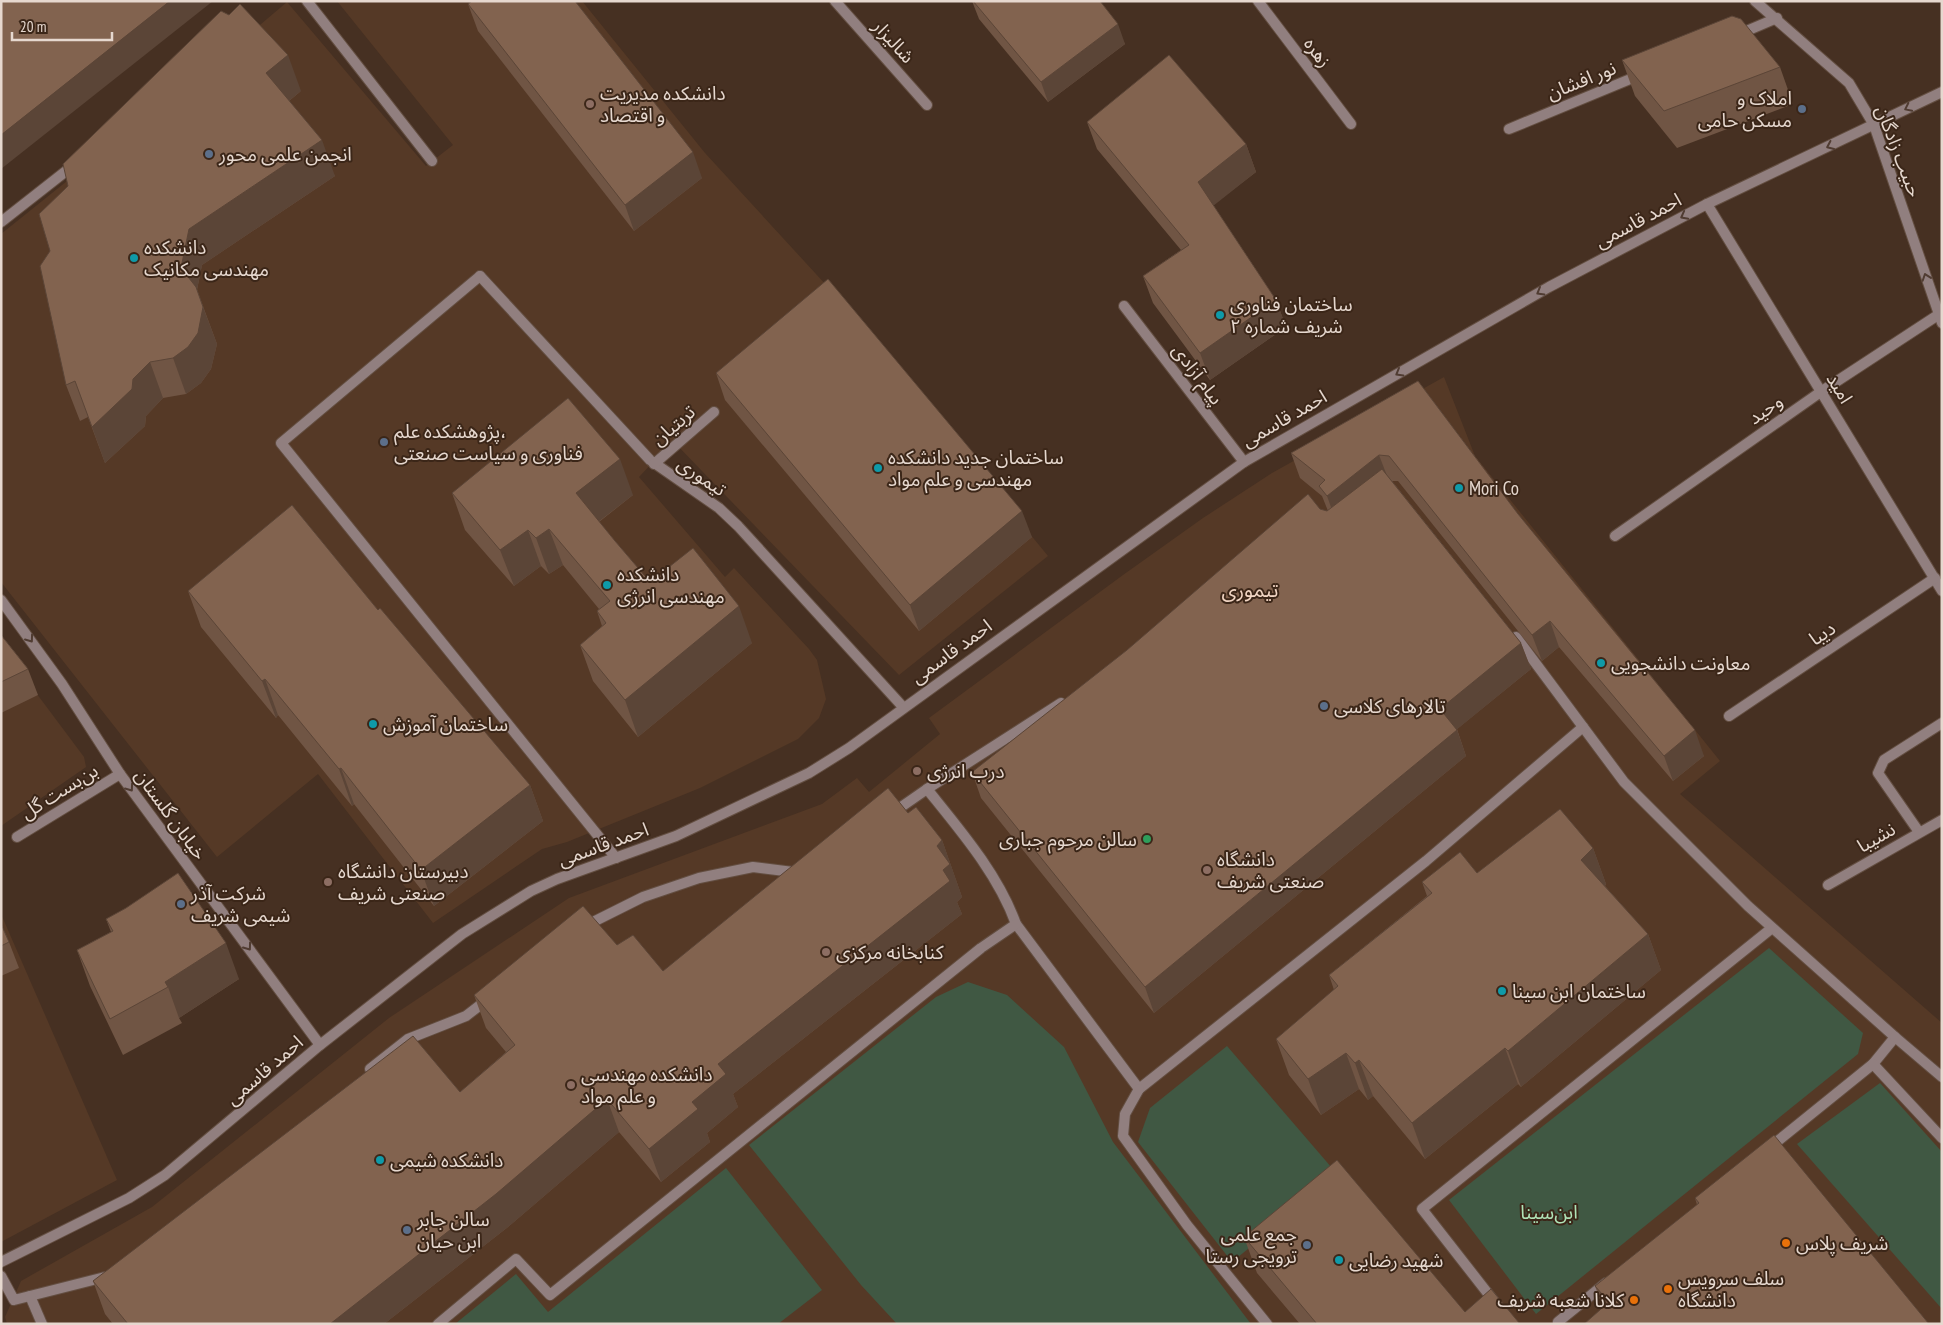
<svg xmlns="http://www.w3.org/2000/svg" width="1943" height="1325" font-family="'PT Sans Narrow','Noto Sans Arabic',sans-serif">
<rect width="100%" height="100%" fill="#463022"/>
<!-- built -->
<g fill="#553926">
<path d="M 337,1 L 582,1 L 705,153 L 827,286 L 1048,556 L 899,675 L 673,441 L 639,477 L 725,577 L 734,568 L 809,649 L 817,660 L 826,699 L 819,718 L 798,739 L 700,788 L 567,842 L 542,849 L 433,923 L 318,774 L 217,857 L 1,582 L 1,234 L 234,47 L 287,2 L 426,166 L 453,145 Z"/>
<path d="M 1444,377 L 1475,456 L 1720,761 L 1680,794 L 1942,1023 L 1942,1324 L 7,1324 L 5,1317 L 21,1281 L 152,1207 L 389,1018 L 569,898 L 822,804 L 857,778 L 869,792 L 940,734 L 929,718 L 1123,575 L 1203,518 L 1272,473 Z"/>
<path d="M 1,646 L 84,757 L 86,767 L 1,826 Z"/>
<path d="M 1,914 L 117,1180 L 1,1242 Z"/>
</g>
<!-- green -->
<g fill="#405843">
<path d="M 1769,948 L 1863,1033 L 1858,1054 L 1536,1314 L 1449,1200 Z"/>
<path d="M 968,982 L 1007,995 L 1064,1047 L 1113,1142 L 1251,1324 L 897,1324 L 861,1285 L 749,1145 L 936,997 Z"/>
<path d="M 1227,1046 L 1338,1175 L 1232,1262 L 1138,1142 L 1150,1108 Z"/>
<path d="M 1880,1083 L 1942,1152 L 1942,1309 L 1797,1144 Z"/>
<path d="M 726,1168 L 822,1290 L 778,1324 L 455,1324 L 516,1274 L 548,1312 Z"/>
</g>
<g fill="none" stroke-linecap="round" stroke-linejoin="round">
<defs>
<g id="service">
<path d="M 480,276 L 281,443 L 616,858"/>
<path d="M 1516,637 L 1624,782 L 1748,906 L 1895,1037 L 1873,1064 L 1769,1148"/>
<path d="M 1061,703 L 927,789 C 960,830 998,874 1016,924 L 1139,1089 L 1426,861 L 1583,727"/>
<path d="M 891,814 L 927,789"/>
<path d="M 585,926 L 643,897 L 699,878 L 753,867 L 793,872 L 799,869"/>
<path d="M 1895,1037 L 1942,1077"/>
<path d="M 1873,1064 L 1942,1138"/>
<path d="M 370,1069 L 408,1039 L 466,1016 L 488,999"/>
<path d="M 1139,1089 L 1125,1114 L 1123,1136 L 1187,1225 L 1267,1324"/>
<path d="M 1,1276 L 14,1300 L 105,1277"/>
<path d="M 30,1296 L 42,1324"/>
<path d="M 1493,1300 L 1422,1209 L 1772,928"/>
<path d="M 438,1324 L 516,1259 L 550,1295 L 981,948 L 1016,924"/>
<path d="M 1559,1324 L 1558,1322 L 1606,1283"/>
</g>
<path id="pedestrian" d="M 307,1 L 432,161"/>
<g id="minor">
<path d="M 835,1 L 927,105"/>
<path d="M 1258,1 L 1351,124"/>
<path d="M 1737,35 L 1777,18"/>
<path d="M 1509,129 L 1640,75"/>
<path d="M 1707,204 L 1942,591"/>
<path d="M 1,222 L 75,164"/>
<path d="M 480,276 L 650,460 L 719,508 L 738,526 L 903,707"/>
<path d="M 1124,306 L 1244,462"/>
<path d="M 654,464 L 714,412"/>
<path d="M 1615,536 L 1822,391 L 1938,315"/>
<path d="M 1,600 L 62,684 L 120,774 L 320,1045"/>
<path d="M 1729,716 L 1935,578"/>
<path d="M 1919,832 L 1878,773 L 1884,760 L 1942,723"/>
<path d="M 17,837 L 120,774"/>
<path d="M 1828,885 L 1942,820"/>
</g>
<g id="tertiary">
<path d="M 1755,1 L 1849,83 L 1874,125 L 1942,323"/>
<path d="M 1,1262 L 129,1198 L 165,1175 L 320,1045 L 462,934 L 531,891 L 557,879 L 676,836 L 809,773 L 849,748 L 1244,462 L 1549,287 L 1707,204 L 1942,92"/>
</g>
</defs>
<!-- service casing -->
<use href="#service" stroke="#634e41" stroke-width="12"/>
<!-- pedestrian casing -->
<use href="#pedestrian" stroke="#634e41" stroke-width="12"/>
<!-- minor casing -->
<use href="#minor" stroke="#634e41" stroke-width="12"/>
<!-- tertiary casing -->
<use href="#tertiary" stroke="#634e41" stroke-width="12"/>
<!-- service -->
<use href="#service" stroke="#917f7f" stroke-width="10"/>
<!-- pedestrian -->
<use href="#pedestrian" stroke="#917f7f" stroke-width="10"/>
<!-- minor -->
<use href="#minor" stroke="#917f7f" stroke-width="10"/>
<!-- tertiary -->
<use href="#tertiary" stroke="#917f7f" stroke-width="10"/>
</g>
<!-- wall -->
<g fill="#705544">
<path d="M 972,1 L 1100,1 L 1125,44 L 1048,102 L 979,19 Z"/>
<path d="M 468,4 L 702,178 L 634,231 L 478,31 Z"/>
<path d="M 1622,60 L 1780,67 L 1793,104 L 1677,148 L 1635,96 Z"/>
<path d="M 301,91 L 289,101 L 335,176 L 202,265 L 197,290 L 217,344 L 211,369 L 201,383 L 186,394 L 163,398 L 146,416 L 145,426 L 105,463 L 88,417 L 80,421 L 66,385 L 50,251 L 68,186 Z"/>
<path d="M 1087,122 L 1246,144 L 1256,172 L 1213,205 L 1276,300 L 1286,327 L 1210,380 L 1153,303 L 1143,276 L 1181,250 L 1097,149 Z"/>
<path d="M 716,373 L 1032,537 L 919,631 L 725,400 Z"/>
<path d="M 1418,381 L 1518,514 L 1704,756 L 1673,781 L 1559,647 L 1542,661 L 1398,481 L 1392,481 L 1521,643 L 1531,669 L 1457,729 L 1466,756 L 1154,1013 L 981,798 L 972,772 L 1320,509 L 1327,511 L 1328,511 L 1322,496 L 1300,478 L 1291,453 Z"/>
<path d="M 452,493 L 633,495 L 599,522 L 615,541 L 650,582 L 752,643 L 638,737 L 593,681 L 580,645 L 602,626 L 597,611 L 599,609 L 563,565 L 549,574 L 541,566 L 514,586 L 465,530 Z"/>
<path d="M 188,591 L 378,610 L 530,785 L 543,821 L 434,906 L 354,804 L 352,806 L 278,715 L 276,718 L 201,627 Z"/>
<path d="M 1,635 L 28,669 L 38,695 L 1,713 Z"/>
<path d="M 908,813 L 942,840 L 962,897 L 957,902 L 962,914 L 733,1094 L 738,1107 L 707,1133 L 710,1142 L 661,1182 L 619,1132 L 508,1227 L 384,1324 L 113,1324 L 105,1314 L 93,1281 L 460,1092 L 506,1052 L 486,1028 L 474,995 L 617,945 L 663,971 Z"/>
<path d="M 1593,848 L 1606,884 L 1605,886 L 1648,934 L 1661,970 L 1521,1087 L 1518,1084 L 1425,1159 L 1373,1096 L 1368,1100 L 1359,1089 L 1321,1115 L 1289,1075 L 1276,1039 L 1334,990 L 1329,975 L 1427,896 L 1422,882 L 1477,873 Z"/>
<path d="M 106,919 L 239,979 L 179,1018 L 182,1023 L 123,1055 L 90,986 L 77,950 L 111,932 Z"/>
<path d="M 1,924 L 9,942 L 19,968 L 1,976 Z"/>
<path d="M 1695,1198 L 1929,1324 L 1603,1308 L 1595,1286 L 1697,1205 Z"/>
<path d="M 1244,1237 L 1465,1312 L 1520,1324 L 1300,1324 L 1257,1273 Z"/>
</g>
<!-- shaded-wall -->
<g fill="#5b4537">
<path d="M 170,1 L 213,1 L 1,169 L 1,135 Z"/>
<path d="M 1118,24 L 1125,44 L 1048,102 L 1041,82 Z"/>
<path d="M 288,55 L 301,91 L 279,109 L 266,73 Z"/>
<path d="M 322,140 L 335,176 L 202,265 L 194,304 L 181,268 L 189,229 Z"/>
<path d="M 1246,144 L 1256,172 L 1208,210 L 1198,182 Z"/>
<path d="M 693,152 L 702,178 L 634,231 L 625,205 Z"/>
<path d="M 1276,300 L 1286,327 L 1210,380 L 1200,353 Z"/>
<path d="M 203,307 L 217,344 L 211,369 L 201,383 L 186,394 L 173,358 Z"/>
<path d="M 150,362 L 163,398 L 146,416 L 145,426 L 105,463 L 92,427 L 133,379 Z"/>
<path d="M 1379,455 L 1389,481 L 1336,521 L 1327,496 Z"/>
<path d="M 620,459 L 633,495 L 589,529 L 576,493 Z"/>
<path d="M 1022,511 L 1032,537 L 919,631 L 910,605 Z"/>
<path d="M 549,529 L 563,565 L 549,574 L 536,538 Z"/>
<path d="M 528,530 L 541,566 L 514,586 L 500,550 Z"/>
<path d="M 739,606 L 752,643 L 638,737 L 625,700 Z"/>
<path d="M 1550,621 L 1559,647 L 1542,661 L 1532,635 Z"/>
<path d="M 1521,643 L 1531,669 L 1450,735 L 1440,709 Z"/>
<path d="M 265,679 L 278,715 L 276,718 L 262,681 Z"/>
<path d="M 1457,730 L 1466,756 L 1154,1013 L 1145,987 Z"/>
<path d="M 1695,730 L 1704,756 L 1673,781 L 1664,756 Z"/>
<path d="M 341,768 L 354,804 L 352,806 L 339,769 Z"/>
<path d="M 530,785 L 543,821 L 434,906 L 421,870 Z"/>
<path d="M 942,840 L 962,897 L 957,902 L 962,914 L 733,1094 L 738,1107 L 707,1133 L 710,1142 L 661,1182 L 649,1149 L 692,1102 L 718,1064 L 943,870 L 937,846 Z"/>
<path d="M 1593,848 L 1606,884 L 1595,896 L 1581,860 Z"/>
<path d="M 1648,934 L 1661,970 L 1521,1087 L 1508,1051 Z"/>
<path d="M 226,943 L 239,979 L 179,1018 L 168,987 L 165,982 Z"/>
<path d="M 1505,1048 L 1518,1084 L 1425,1159 L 1412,1123 Z"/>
<path d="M 1346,1053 L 1359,1089 L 1321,1115 L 1308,1079 Z"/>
<path d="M 1359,1060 L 1373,1096 L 1368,1100 L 1355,1063 Z"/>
<path d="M 607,1099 L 619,1132 L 508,1227 L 384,1324 L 330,1324 Z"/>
</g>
<!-- building -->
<g fill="#82634f" stroke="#5b4537">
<path d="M 1,1 L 170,1 L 1,135 Z"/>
<path d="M 472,1 L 575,1 L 693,152 L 625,205 L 468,4 Z"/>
<path d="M 973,1 L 1100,1 L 1118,24 L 1041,82 Z"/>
<path d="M 240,4 L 288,55 L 266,73 L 322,140 L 189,229 L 181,268 L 196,287 L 203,307 L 198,333 L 188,347 L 173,358 L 150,362 L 133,379 L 132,389 L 92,427 L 75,381 L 66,385 L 40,266 L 50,251 L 39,214 L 68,186 L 63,164 L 221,11 L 229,15 Z"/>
<path d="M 1732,16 L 1741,19 L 1780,67 L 1664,111 L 1622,60 Z"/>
<path d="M 1169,55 L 1246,144 L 1198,182 L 1276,300 L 1200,353 L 1143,276 L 1189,245 L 1087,122 Z"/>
<path d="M 828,279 L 1022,511 L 910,605 L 716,373 Z"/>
<path d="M 1418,381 L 1518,514 L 1695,730 L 1664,756 L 1550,621 L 1532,635 L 1389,456 L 1379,455 L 1327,496 L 1319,486 L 1325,480 L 1291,453 Z"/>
<path d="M 568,398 L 620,459 L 576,493 L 615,541 L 650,582 L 693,548 L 739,606 L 625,700 L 580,645 L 606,623 L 597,611 L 610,601 L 549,529 L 536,538 L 528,530 L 500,550 L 452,493 Z"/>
<path d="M 1382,469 L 1521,643 L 1440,709 L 1457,730 L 1145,987 L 972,772 L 1127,650 L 1308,494 L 1320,509 L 1327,511 Z"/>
<path d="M 292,505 L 378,610 L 380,608 L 530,785 L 421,870 L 341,768 L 339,769 L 265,679 L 262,681 L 188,591 Z"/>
<path d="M 1,635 L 28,669 L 1,682 Z"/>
<path d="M 888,788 L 908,813 L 916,807 L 942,840 L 937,846 L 950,864 L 943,870 L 950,881 L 718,1064 L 726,1074 L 692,1102 L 698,1109 L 649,1149 L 607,1099 L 496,1194 L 330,1324 L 128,1324 L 93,1281 L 413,1036 L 460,1092 L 515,1045 L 474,995 L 583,906 L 617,945 L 633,935 L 663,971 Z"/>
<path d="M 1560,809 L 1593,848 L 1581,860 L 1648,934 L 1508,1051 L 1505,1048 L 1412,1123 L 1359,1060 L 1355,1063 L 1346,1053 L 1308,1079 L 1276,1039 L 1338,986 L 1329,975 L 1432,893 L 1422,882 L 1460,852 L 1477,873 Z"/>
<path d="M 178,873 L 226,943 L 165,982 L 168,987 L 110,1019 L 77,950 L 113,931 L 106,919 L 126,908 Z"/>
<path d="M 1,924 L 9,942 L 1,946 Z"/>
<path d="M 1774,1135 L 1929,1324 L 1584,1324 L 1609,1302 L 1595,1286 L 1699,1203 L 1695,1198 Z"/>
<path d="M 1337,1160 L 1465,1312 L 1491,1289 L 1520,1324 L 1317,1324 L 1244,1237 Z"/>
</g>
<!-- one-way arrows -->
<defs><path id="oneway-chevron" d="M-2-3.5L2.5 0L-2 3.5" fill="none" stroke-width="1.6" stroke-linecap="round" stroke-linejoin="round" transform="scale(1.25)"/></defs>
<g stroke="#503c32">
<use href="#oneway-chevron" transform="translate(1908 108) rotate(154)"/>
<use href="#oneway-chevron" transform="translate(1830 146) rotate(155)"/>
<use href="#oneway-chevron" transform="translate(1684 216) rotate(152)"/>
<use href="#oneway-chevron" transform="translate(1926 277) rotate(-109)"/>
<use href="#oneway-chevron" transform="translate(1540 292) rotate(150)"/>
<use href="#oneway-chevron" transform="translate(1399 373) rotate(150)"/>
<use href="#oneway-chevron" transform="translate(30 639) rotate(54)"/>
<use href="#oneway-chevron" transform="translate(130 788) rotate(54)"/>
<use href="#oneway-chevron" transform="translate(248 947) rotate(54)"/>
</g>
<!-- markers -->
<g fill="#8d6e63" stroke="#3b2618" stroke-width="2">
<circle cx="590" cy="104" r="5"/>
<circle cx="917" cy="771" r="5"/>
<circle cx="1207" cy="870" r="5"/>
<circle cx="328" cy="882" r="5"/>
<circle cx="826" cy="952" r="5"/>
<circle cx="571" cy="1085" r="5"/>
</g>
<g fill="#5c6f8a" stroke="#3b2618" stroke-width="2">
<circle cx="1802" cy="109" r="5"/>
<circle cx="209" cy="154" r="5"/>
<circle cx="384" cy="442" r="5"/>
<circle cx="1324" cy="706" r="5"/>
<circle cx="181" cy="904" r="5"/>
<circle cx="407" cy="1230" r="5"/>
<circle cx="1307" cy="1245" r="5"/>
</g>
<g fill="#0f9aa8" stroke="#3b2618" stroke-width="2">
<circle cx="134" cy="258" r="5"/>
<circle cx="1220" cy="315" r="5"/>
<circle cx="878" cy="468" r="5"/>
<circle cx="1459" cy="488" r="5"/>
<circle cx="607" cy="585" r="5"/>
<circle cx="1601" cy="663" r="5"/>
<circle cx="373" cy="724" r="5"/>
<circle cx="1502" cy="991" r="5"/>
<circle cx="380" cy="1160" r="5"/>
<circle cx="1339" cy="1260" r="5"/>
</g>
<circle fill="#2e9e5b" stroke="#3b2618" stroke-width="2" cx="1147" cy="839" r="5"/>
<g fill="#e8710a" stroke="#3b2618" stroke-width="2">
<circle cx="1786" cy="1243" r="5"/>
<circle cx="1668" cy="1289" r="5"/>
<circle cx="1634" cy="1300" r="5"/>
</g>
<g text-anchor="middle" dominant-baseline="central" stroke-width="4" stroke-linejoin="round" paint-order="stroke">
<!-- street labels -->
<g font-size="19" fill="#e6d8cf" stroke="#3b2618">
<text transform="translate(894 41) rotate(48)">شالیزار</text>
<text transform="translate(1318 52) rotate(53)">زهره</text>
<text transform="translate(1581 80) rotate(-22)">نور افشان</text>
<text transform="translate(1899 151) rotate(69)">حبیب زادگان</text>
<text transform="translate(1638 220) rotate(-28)">احمد قاسمی</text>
<text transform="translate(1198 374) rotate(53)">پیام آزادی</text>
<text transform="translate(1840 388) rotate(59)">امید</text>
<text transform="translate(1765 409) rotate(-35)">وحید</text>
<text transform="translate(1284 418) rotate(-30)">احمد قاسمی</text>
<text transform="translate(673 425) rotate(-41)">تربتیان</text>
<text transform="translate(702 476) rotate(34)">تیموری</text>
<text transform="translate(1822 633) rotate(-34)">دیبا</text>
<text transform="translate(951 651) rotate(-36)">احمد قاسمی</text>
<text transform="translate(59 791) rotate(-32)">بن‌‌بست گل</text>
<text transform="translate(171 814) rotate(54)">خیابان گلستان</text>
<text transform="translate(1876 837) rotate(-30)">نشیبا</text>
<text transform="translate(603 844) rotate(-20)">احمد قاسمی</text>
<text transform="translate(264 1070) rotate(-41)">احمد قاسمی</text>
</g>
<!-- poi labels -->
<g font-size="19" fill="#e6d8cf" stroke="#3b2618" text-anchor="start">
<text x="600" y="93">دانشکده مدیریت<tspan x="600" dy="22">و اقتصاد</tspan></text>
<text x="1792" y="98" text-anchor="end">املاک و<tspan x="1792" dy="22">مسکن حامی</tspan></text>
<text x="219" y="154">انجمن علمی محور</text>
<text x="144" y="247">دانشکده<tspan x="144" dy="22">مهندسی مکانیک</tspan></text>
<text x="1230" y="304">ساختمان فناوری<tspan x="1230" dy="22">شریف شماره ۲</tspan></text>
<text x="394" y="431">پژوهشکده علم،<tspan x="394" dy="22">فناوری و سیاست صنعتی</tspan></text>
<text x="888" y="457">ساختمان جدید دانشکده<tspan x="888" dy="22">مهندسی و علم مواد</tspan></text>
<text x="1469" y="488">Mori Co</text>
<text x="617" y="574">دانشکده<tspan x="617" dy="22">مهندسی انرژی</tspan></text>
<text x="1611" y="663">معاونت دانشجویی</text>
<text x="1334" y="706">تالارهای کلاسی</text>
<text x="383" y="724">ساختمان آموزش</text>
<text x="927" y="771">درب انرژی</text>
<text x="1137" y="839" text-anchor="end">سالن مرحوم جباری</text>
<text x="1217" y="859">دانشگاه<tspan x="1217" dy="22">صنعتی شریف</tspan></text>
<text x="338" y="871">دبیرستان دانشگاه<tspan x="338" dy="22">صنعتی شریف</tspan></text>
<text x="191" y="893">شرکت آذر<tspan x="191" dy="22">شیمی شریف</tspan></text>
<text x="836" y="952">کنابخانه مرکزی</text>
<text x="1512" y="991">ساختمان ابن سینا</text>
<text x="581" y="1074">دانشکده مهندسی<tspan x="581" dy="22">و علم مواد</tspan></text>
<text x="390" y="1160">دانشکده شیمی</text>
<text x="417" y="1219">سالن جابر<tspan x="417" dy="22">ابن حیان</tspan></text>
<text x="1297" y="1234" text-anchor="end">جمع علمی<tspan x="1297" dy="22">ترویجی رستا</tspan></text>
<text x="1796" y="1243">شریف پلاس</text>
<text x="1349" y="1260">شهید رضایی</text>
<text x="1678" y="1278">سلف سرویس<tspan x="1678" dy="22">دانشگاه</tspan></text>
<text x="1624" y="1300" text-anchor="end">کلانا شعبه شریف</text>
</g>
<!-- park labels -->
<g font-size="19" fill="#b0e3b7" stroke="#3b2618">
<text x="1549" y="1212">ابن‌سینا</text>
</g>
<!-- neighbourhood labels -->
<g font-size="20" fill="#f2d6c4" stroke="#3b2618">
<text x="1250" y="590">تیموری</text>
</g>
</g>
<!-- border -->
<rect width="1943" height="1325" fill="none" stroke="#e6d8cf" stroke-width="5"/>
<!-- scale -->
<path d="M12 32v8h100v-8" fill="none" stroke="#e6d8cf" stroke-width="2.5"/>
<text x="20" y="32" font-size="15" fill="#e6d8cf" stroke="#3b2618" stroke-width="4" paint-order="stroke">20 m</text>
</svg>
